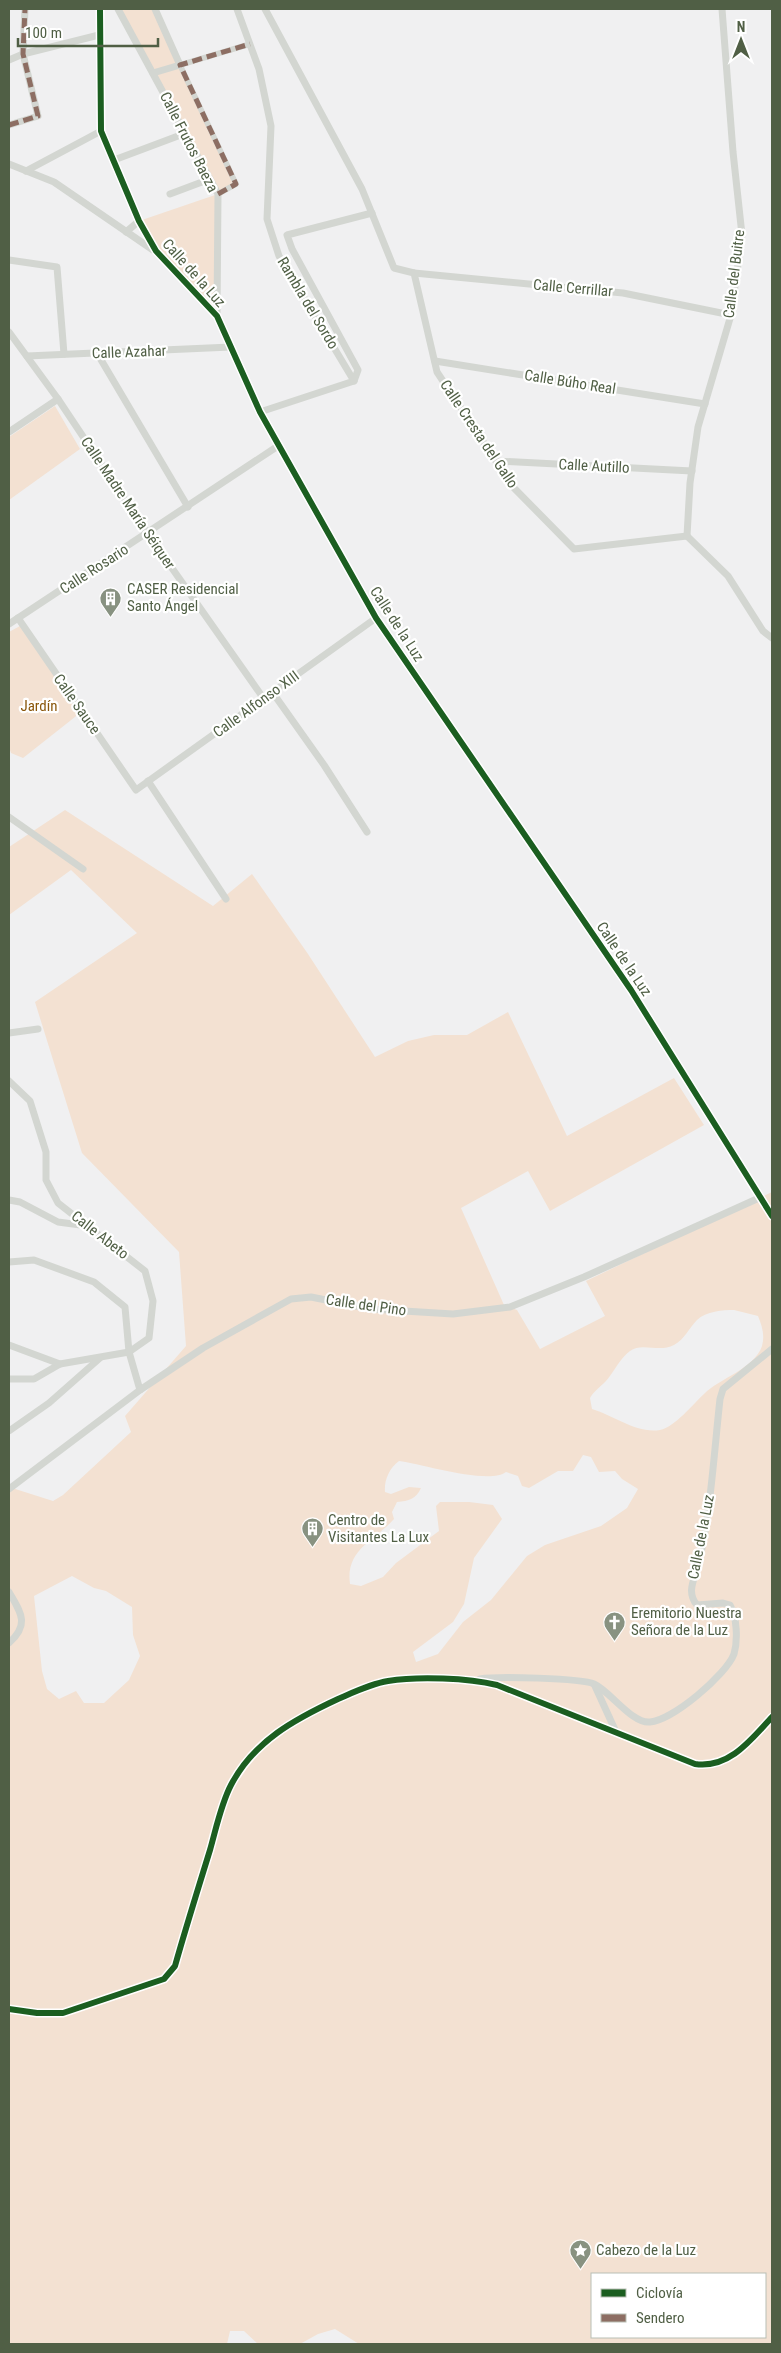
<svg xmlns="http://www.w3.org/2000/svg" width="781" height="2353" font-family="'Roboto Condensed',sans-serif">
<rect width="100%" height="100%" fill="#f0f0f1"/>
<!-- green -->
<g fill="#f3e1d2" fill-rule="evenodd">
<path d="M 118,9 L 155,9 L 236,184 L 218,194 L 217,316 L 156,251 L 139,221 L 218,194 Z"/>
<path d="M 55,406 L 80,449 L 9,500 L 9,437 Z"/>
<path d="M 20,626 L 80,713 L 23,758 L 11,753 L 9,747 L 9,632 Z"/>
<path d="M 65,810 L 213,906 L 252,874 L 308,954 L 375,1057 L 408,1041 L 434,1035 L 467,1035 L 508,1012 L 567,1136 L 674,1078 L 704,1125 L 550,1211 L 528,1171 L 461,1208 L 504,1305 L 517,1310 L 540,1349 L 605,1316 L 586,1281 L 772,1192 L 772,2344 L 359,2344 L 335,2329 L 318,2334 L 300,2344 L 258,2344 L 244,2331 L 230,2331 L 227,2344 L 9,2344 L 9,1487 L 53,1501 L 63,1495 L 131,1432 L 125,1416 L 186,1346 L 179,1252 L 82,1153 L 35,1002 L 137,933 L 71,870 L 9,915 L 9,847 ZM 734,1310 L 758,1316 C 762,1326 765,1335 762,1346 C 754,1369 720,1378 704,1394 C 693,1404 675,1427 660,1430 C 637,1434 613,1415 592,1409 L 590,1398 C 594,1391 600,1387 606,1381 C 614,1372 620,1358 630,1351 C 642,1342 659,1353 674,1345 C 685,1339 689,1328 697,1320 C 706,1311 723,1310 734,1310 ZM 583,1455 L 591,1457 L 599,1472 L 615,1471 L 622,1479 L 638,1489 L 627,1508 L 601,1526 L 545,1545 L 527,1556 L 491,1600 L 463,1622 L 438,1654 L 416,1662 L 413,1652 L 453,1622 L 464,1604 L 474,1558 L 502,1519 L 493,1505 L 469,1502 L 440,1502 L 436,1506 L 439,1531 L 396,1563 L 383,1577 L 361,1586 L 350,1584 C 345,1549 376,1540 394,1519 L 392,1512 L 397,1502 C 409,1501 416,1499 421,1488 L 409,1487 L 391,1494 L 385,1492 C 384,1481 389,1468 399,1461 C 422,1464 489,1485 506,1472 L 518,1476 L 522,1486 L 529,1488 L 558,1471 L 573,1471 ZM 72,1576 L 94,1588 L 106,1591 L 132,1607 L 133,1635 L 140,1656 L 129,1680 L 104,1703 L 84,1703 L 76,1691 L 59,1699 L 47,1689 L 42,1671 L 34,1596 ZM 592,2274 L 765,2274 L 765,2337 L 592,2337 Z"/>
</g>
<g fill="none" stroke-linecap="round" stroke-linejoin="round">
<!-- pedestrian -->
<path stroke="#d3d6d1" stroke-width="5.5" d="M 218,194 L 236,184 L 180,65 L 250,44"/>
<!-- minor -->
<g stroke="#d3d6d1" stroke-width="7">
<path d="M 100,9 L 101,131 L 139,221 L 156,251 L 217,316 L 260,412 L 376,618 L 631,990 L 772,1216"/>
<path d="M 118,9 L 218,194 L 217,316"/>
<path d="M 237,9 L 259,69 L 271,126 L 267,219 L 279,256 L 354,381 L 260,412"/>
<path d="M 265,9 L 362,189 L 394,268 L 414,273 L 437,372 L 514,488 L 574,549 L 687,536"/>
<path d="M 9,60 L 23,54 L 99,35"/>
<path d="M 153,73 L 180,65 L 155,9"/>
<path d="M 9,125 L 38,116 L 23,54 L 25,9"/>
<path d="M 114,160 L 186,133"/>
<path d="M 9,164 L 54,182 L 153,250"/>
<path d="M 26,171 L 101,131"/>
<path d="M 170,194 L 210,179"/>
<path d="M 126,232 L 139,221"/>
<path d="M 9,260 L 57,267 L 64,354"/>
<path d="M 414,273 L 623,293 L 731,315"/>
<path d="M 9,332 L 58,399 L 148,534 L 264,699"/>
<path d="M 97,353 L 188,507"/>
<path d="M 27,356 L 231,347"/>
<path d="M 435,361 L 705,404"/>
<path d="M 354,381 L 358,370 L 292,249 L 287,235 L 372,213"/>
<path d="M 9,432 L 58,399"/>
<path d="M 496,461 L 692,471"/>
<path d="M 687,536 L 690,483 L 698,427 L 731,315 L 742,235 L 733,152 L 722,9"/>
<path d="M 687,536 L 728,576 L 763,631 L 772,638"/>
<path d="M 18,618 L 136,790 L 376,618"/>
<path d="M 9,624 L 278,446"/>
<path d="M 273,693 L 324,765 L 367,832"/>
<path d="M 148,781 L 226,899"/>
<path d="M 9,817 L 83,869"/>
<path d="M 9,1033 L 38,1029"/>
<path d="M 9,1081 L 30,1101 L 46,1152 L 46,1180 L 58,1203 L 145,1271 L 153,1301 L 149,1338 L 129,1352 L 60,1364 L 34,1379 L 9,1379"/>
<path d="M 9,1200 L 20,1202 L 58,1222 L 88,1226"/>
<path d="M 9,1262 L 34,1260 L 94,1282 L 125,1307 L 129,1352 L 140,1390"/>
<path d="M 9,1345 L 60,1364"/>
<path d="M 9,1431 L 49,1403 L 100,1358"/>
<path d="M 9,1489 L 140,1390 L 203,1348 L 291,1299 L 311,1297 L 371,1309 L 453,1314 L 510,1307 L 584,1277 L 759,1198"/>
<path d="M 9,1592 C 21,1613 30,1624 9,1643"/>
<path d="M 480,1679 C 496,1676 581,1678 594,1684 C 610,1691 632,1724 650,1722 C 673,1720 726,1675 734,1654 C 738,1640 737,1617 730,1605 L 723,1603 L 697,1605 C 685,1591 696,1577 699,1562 C 711,1509 714,1453 720,1399 L 723,1389 L 772,1349"/>
<path d="M 595,1686 L 616,1732"/>
<path d="M 9,2009 L 37,2013 L 63,2013 L 164,1979 L 175,1966 C 186,1927 198,1889 210,1850 C 216,1829 221,1804 231,1785 C 254,1741 295,1719 338,1699 C 354,1692 370,1684 388,1681 C 418,1676 468,1678 497,1685 L 695,1764 C 729,1769 751,1740 772,1717"/>
</g>
<!-- quiet -->
<g stroke="#8d6e63" stroke-width="5" stroke-dasharray="10 5" stroke-linecap="butt">
<path d="M 9,125 L 38,116 L 23,54 L 25,9"/>
<path d="M 218,194 L 236,184 L 180,65 L 250,44"/>
</g>
<defs>
<g id="cycleway">
<path d="M 100,9 L 101,131 L 139,221 L 156,251 L 217,316 L 260,412 L 376,618 L 631,990 L 772,1216"/>
<path d="M 9,2009 L 37,2013 L 63,2013 L 164,1979 L 175,1966 C 186,1927 198,1889 210,1850 C 216,1829 221,1804 231,1785 C 254,1741 295,1719 338,1699 C 354,1692 370,1684 388,1681 C 418,1676 468,1678 497,1685 L 695,1764 C 729,1769 751,1740 772,1717"/>
</g>
</defs>
<!-- cycleway casing -->
<use href="#cycleway" stroke="#fff" stroke-width="9"/>
<!-- cycleway -->
<use href="#cycleway" stroke="#1b5e20" stroke-width="6"/>
</g>
<!-- icons -->
<defs>
<symbol id="building-pin" viewBox="-11 -11 22 30"><path d="M0 17L-7.5 6A9.5 9.5 0 1 1 7.5 6Z" fill="#889281" stroke="#fff"/><path d="M-4-6H4V6H1V3H-1V6H-4ZM-2.5-4.3h1.7v1.8h-1.7ZM.8-4.3h1.7v1.8H.8ZM-2.5-1h1.7V.8h-1.7ZM.8-1h1.7V.8H.8Z" fill="#fff"/></symbol>
<symbol id="church-pin" viewBox="-11 -11 22 30"><path d="M0 17L-7.5 6A9.5 9.5 0 1 1 7.5 6Z" fill="#889281" stroke="#fff"/><path d="M-1.2-6h2.4v3.5h3.3v2.4h-3.3V6h-2.4V-.1h-3.3v-2.4h3.3Z" fill="#fff"/></symbol>
<symbol id="sight-pin" viewBox="-11 -11 22 30"><path d="M0 17L-7.5 6A9.5 9.5 0 1 1 7.5 6Z" fill="#889281" stroke="#fff"/><path d="M0-6L1.8-2.2L6-1.7L2.9 1.2L3.7 5.4L0 3.3L-3.7 5.4L-2.9 1.2L-6-1.7L-1.8-2.2Z" fill="#fff"/></symbol>
</defs>
<g fill-rule="evenodd">
<use href="#building-pin" x="98" y="586" width="25" height="34"/>
<use href="#building-pin" x="300" y="1516" width="25" height="34"/>
<use href="#church-pin" x="602" y="1610" width="25" height="34"/>
<use href="#sight-pin" x="568" y="2238" width="25" height="34"/>
</g>
<g text-anchor="middle" dominant-baseline="central" stroke-width="4.5" stroke-linejoin="round" paint-order="stroke">
<!-- street labels -->
<g font-size="15" fill="#505f45" stroke="#fff">
<text transform="translate(189 142) rotate(63)">Calle Frutos Baeza</text>
<text transform="translate(194 273) rotate(48)">Calle de la Luz</text>
<text transform="translate(734 274) rotate(-83)">Calle del Buitre</text>
<text transform="translate(573 288) rotate(5)">Calle Cerrillar</text>
<text transform="translate(308 303) rotate(59)">Rambla del Sordo</text>
<text transform="translate(129 352) rotate(-2)">Calle Azahar</text>
<text transform="translate(570 382) rotate(9)">Calle Búho Real</text>
<text transform="translate(479 434) rotate(56)">Calle Cresta del Gallo</text>
<text transform="translate(594 466) rotate(3)">Calle Autillo</text>
<text transform="translate(128 503) rotate(56)">Calle Madre María Séiquer</text>
<text transform="translate(94 569) rotate(-33)">Calle Rosario</text>
<text transform="translate(397 624) rotate(57)">Calle de la Luz</text>
<text transform="translate(77 704) rotate(55)">Calle Sauce</text>
<text transform="translate(256 704) rotate(-36)">Calle Alfonso XIII</text>
<text transform="translate(624 959) rotate(56)">Calle de la Luz</text>
<text transform="translate(100 1235) rotate(38)">Calle Abeto</text>
<text transform="translate(366 1305) rotate(8)">Calle del Pino</text>
<text transform="translate(701 1537) rotate(-79)">Calle de la Luz</text>
</g>
<!-- poi labels -->
<g font-size="15" fill="#505f45" stroke="#fff" text-anchor="start">
<text x="127" y="589">CASER Residencial<tspan x="127" dy="17">Santo Ángel</tspan></text>
<text x="328" y="1520">Centro de<tspan x="328" dy="17">Visitantes La Lux</tspan></text>
<text x="631" y="1613">Eremitorio Nuestra<tspan x="631" dy="17">Señora de la Luz</tspan></text>
<text x="596" y="2250">Cabezo de la Luz</text>
</g>
<!-- park labels -->
<g font-size="15" fill="#8a570c" stroke="#fff">
<text x="39" y="706">Jardín</text>
</g>
</g>
<!-- border -->
<rect width="781" height="2353" fill="none" stroke="#505f45" stroke-width="20"/>
<!-- legend -->
<rect x="591" y="2273" width="175" height="65" fill="#ffffff" stroke="#b9bfb5"/>
<rect x="601" y="2289" width="25" height="8" fill="#1b5e20" stroke="#b9bfb5"/>
<text x="636" y="2298" font-size="15" fill="#505f45">Ciclovía</text>
<rect x="601" y="2314" width="25" height="8" fill="#8d6e63" stroke="#b9bfb5"/>
<text x="636" y="2323" font-size="15" fill="#505f45">Sendero</text>
<!-- north arrow -->
<g transform="translate(741 40)" stroke="#ffffff" stroke-width="4" paint-order="stroke">
<path d="M0-4L9 19L0 12L-9 19Z" fill="#505f45"/>
<text y="-8" font-size="14" font-weight="bold" text-anchor="middle" fill="#505f45">N</text>
</g>
<!-- scale -->
<path d="M18 38v8h140v-8" fill="none" stroke="#505f45" stroke-width="2.5"/>
<text x="25" y="38" font-size="15" fill="#505f45" stroke="#ffffff" stroke-width="4" paint-order="stroke">100 m</text>
</svg>
